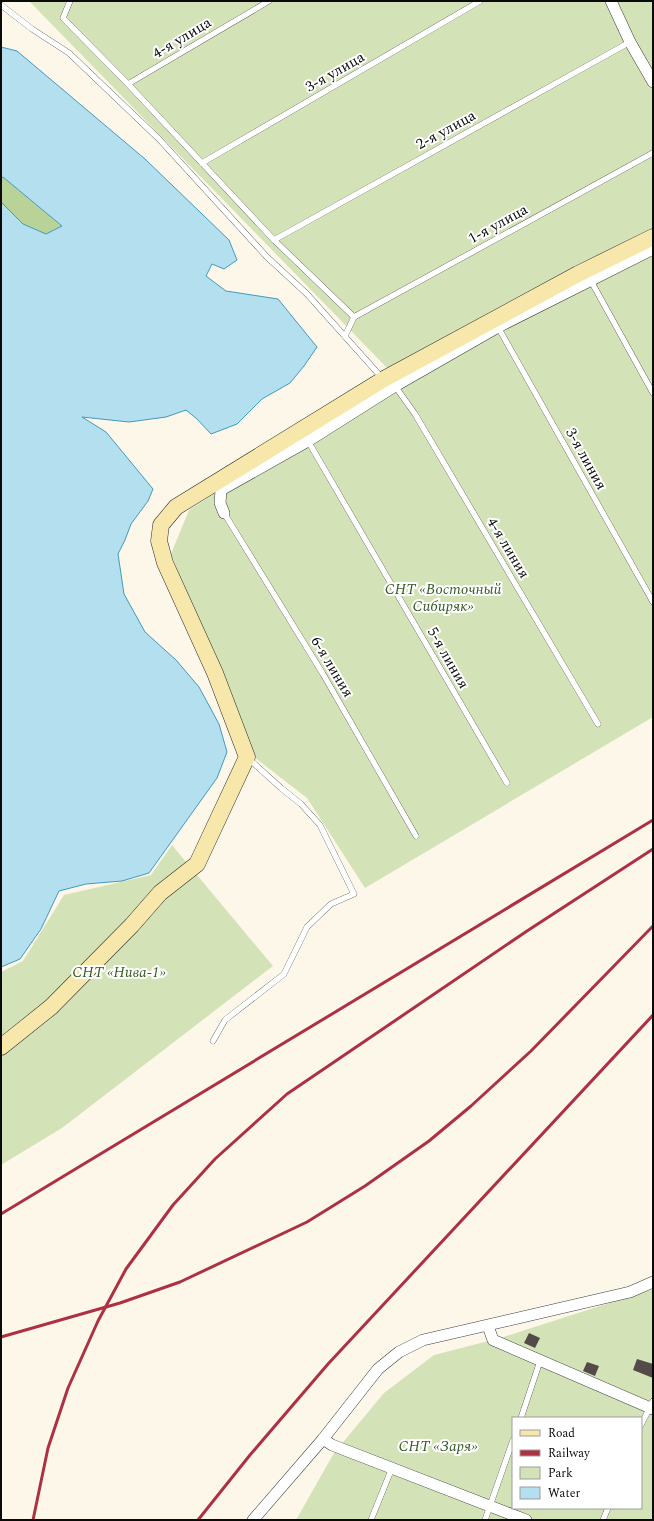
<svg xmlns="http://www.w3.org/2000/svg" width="654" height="1521" font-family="Spectral,serif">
<rect width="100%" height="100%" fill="#fdf7ea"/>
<!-- green -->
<g fill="#d3e3b7" fill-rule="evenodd">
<path d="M 29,1 L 653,1 L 653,717 L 365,888 L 307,798 L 254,757 L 171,554 L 189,510 L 396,377 Z"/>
<path d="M 172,845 L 273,966 L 62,1128 L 1,1165 L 1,972 L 23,961 L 64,895 L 151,875 Z"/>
<path d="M 653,1289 L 653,1520 L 296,1520 L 334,1453 L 384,1393 L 434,1355 L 500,1338 ZM 513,1418 L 641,1418 L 641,1508 L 513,1508 Z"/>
</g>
<!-- forest -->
<path fill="#b9d298" d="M 3,177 L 62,226 L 46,234 L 23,224 L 1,202 L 1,179 Z"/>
<!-- water -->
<path fill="#b3dfef" stroke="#419abf" d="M 1,47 L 17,51 L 145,159 L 229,240 L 237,260 L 224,269 L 212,264 L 206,276 L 226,291 L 278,299 L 317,347 L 304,366 L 290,383 L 262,399 L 237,424 L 211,434 L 197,419 L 186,410 L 166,417 L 129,422 L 82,417 L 106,432 L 153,489 L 148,501 L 131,524 L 125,540 L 118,554 L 124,594 L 145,632 L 176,660 L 199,687 L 219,724 L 227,752 L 217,778 L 149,873 L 122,881 L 86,884 L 59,891 L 41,929 L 20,959 L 1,967 L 1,202 L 23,224 L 46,234 L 62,226 L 3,177 L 1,179 Z"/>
<!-- building -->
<g fill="#524b48">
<path d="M 529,1333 L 540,1338 L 535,1348 L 524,1343 Z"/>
<path d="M 637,1359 L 653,1364 L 653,1378 L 633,1370 Z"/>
<path d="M 587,1362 L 599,1366 L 595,1376 L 583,1371 Z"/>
</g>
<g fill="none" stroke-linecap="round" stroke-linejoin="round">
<defs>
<g id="lane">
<path d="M 70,1 L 63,18 L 128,84 L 274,240 L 354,317 L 345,336"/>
<path d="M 1,5 L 32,29 L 69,53 L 159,139 L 267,257 L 307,294 L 383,379"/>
<path d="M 128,84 L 269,1"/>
<path d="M 202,163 L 480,1"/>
<path d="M 274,240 L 630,42"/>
<path d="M 591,281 L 653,393"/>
<path d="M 354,317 L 653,153"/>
<path d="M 498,327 L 653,602"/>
<path d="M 395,386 L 415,414 L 598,724"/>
<path d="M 308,441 L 507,783"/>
<path d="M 224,513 L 323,674 L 416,836"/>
<path d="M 213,1041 L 225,1020 L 284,974 L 307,927 L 331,904 L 354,894 L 320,825 L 301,804 L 281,788 L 249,759"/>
<path d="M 521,1418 L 540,1361"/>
<path d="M 641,1425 L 653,1401"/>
<path d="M 371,1520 L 392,1468"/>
<path d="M 485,1520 L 513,1440"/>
<path d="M 603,1520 L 608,1508"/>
</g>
<g id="street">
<path d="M 611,1 L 630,42 L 653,82"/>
<path d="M 224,513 L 220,503 L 221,490 L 308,441 L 395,386 L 498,327 L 653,249"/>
<path d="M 488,1326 L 493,1340 L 653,1409"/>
<path d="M 323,1439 L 332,1445 L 526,1520"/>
<path d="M 253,1520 L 323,1439 L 378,1369 L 399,1352 L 423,1340 L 630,1292 L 653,1282"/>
</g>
<path id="secondary" d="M 1,1047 L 51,1007 L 132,925 L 160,893 L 197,864 L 247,757 L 215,673 L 165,563 L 159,541 L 161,525 L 176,507 L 384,379 L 578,274 L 653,237"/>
</defs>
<!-- lane casing -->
<use href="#lane" stroke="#3d3d3d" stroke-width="6"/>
<!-- street casing -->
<use href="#street" stroke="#3d3d3d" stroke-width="12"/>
<!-- secondary casing -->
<use href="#secondary" stroke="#2c2c2c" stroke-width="17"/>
<!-- lane -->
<use href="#lane" stroke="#fff" stroke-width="5.5"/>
<!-- street -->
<use href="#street" stroke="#fff" stroke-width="11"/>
<!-- secondary -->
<use href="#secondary" stroke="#f7e7ab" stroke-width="16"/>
<!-- rail -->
<g stroke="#ac3143" stroke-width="3">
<path d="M 1,1214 L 653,820"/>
<path d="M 1,1337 L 120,1303 L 180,1282 L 307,1222 L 365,1186 L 429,1141 L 471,1106 L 531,1051 L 653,926"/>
<path d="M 33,1520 L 48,1448 L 68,1388 L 98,1321 L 126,1269 L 173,1205 L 215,1159 L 287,1094 L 527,931 L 653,849"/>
<path d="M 198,1520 L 250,1455 L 328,1364 L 653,1015"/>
</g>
</g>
<g text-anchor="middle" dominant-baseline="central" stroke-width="4" stroke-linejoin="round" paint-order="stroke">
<!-- street labels -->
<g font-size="15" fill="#0a0a0a" stroke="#fff">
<text transform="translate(182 38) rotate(-31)">4-я улица</text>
<text transform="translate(335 72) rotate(-30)">3-я улица</text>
<text transform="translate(446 130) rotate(-29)">2-я улица</text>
<text transform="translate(498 224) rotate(-29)">1-я улица</text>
<text transform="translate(586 459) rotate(61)">3-я линия</text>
<text transform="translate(508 548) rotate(59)">4-я линия</text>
<text transform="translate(448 658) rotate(60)">5-я линия</text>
<text transform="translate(332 667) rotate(59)">6-я линия</text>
</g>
<!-- park labels -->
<g font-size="15" font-style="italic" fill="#345b22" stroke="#fff">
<text x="443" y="589">СНТ «Восточный<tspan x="443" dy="17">Сибиряк»</tspan></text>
<text x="119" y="972">СНТ «Нива-1»</text>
<text x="438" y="1446">СНТ «Заря»</text>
</g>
</g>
<!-- border -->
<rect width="654" height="1521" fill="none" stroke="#0a0a0a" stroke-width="4"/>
<!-- legend -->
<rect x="512" y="1417" width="130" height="92" fill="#ffffff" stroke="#9d9d9d"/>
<rect x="520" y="1430" width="20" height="6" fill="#f7e7ab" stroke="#9d9d9d"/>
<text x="548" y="1437" font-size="12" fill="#0a0a0a">Road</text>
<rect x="520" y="1450" width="20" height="6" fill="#ac3143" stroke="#9d9d9d"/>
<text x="548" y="1457" font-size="12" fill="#0a0a0a">Railway</text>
<rect x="520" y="1467" width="20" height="12" fill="#d3e3b7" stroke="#9d9d9d"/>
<text x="548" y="1477" font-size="12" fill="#0a0a0a">Park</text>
<rect x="520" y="1487" width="20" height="12" fill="#b3dfef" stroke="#9d9d9d"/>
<text x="548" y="1497" font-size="12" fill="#0a0a0a">Water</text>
</svg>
